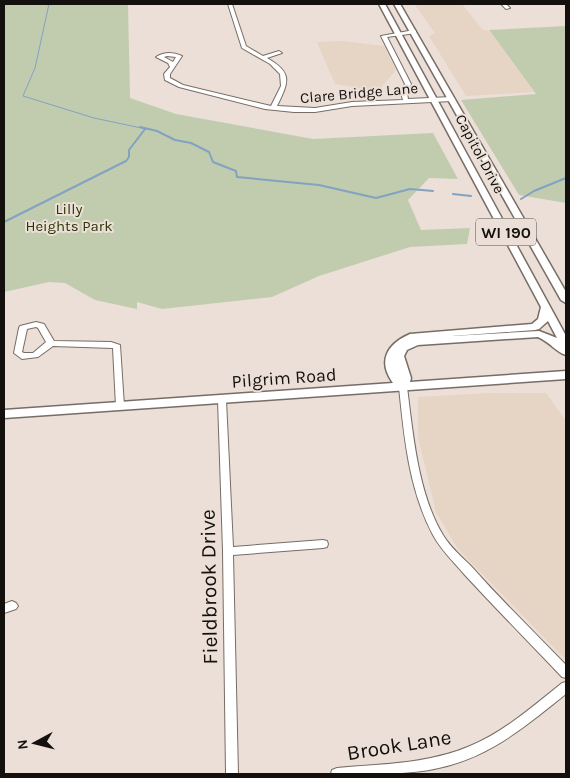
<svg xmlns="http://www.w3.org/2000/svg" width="570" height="778" font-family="Karla,sans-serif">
<rect width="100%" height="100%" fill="#ebdfd7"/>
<!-- commercial -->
<g fill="#e6d4c4">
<path d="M 414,4 L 462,4 L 482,29 L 490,32 L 534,92 L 466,96 L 429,36 L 435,33 Z"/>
<path d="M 342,41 L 384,46 L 396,70 L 378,91 L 335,84 L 317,42 Z"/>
<path d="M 490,393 L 546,393 L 566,421 L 566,660 L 458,549 L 436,512 L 418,437 L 418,397 Z"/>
</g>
<!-- green -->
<g fill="#c1ccae">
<path d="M 4,4 L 128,4 L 130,98 L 176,114 L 313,139 L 433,133 L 458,179 L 429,178 L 408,200 L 421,230 L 470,228 L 467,244 L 410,247 L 319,276 L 272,297 L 162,309 L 137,302 L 137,309 L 95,300 L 65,283 L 49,282 L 4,292 Z"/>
<path d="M 566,26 L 566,203 L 519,195 L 461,100 L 536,94 L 489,30 Z"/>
</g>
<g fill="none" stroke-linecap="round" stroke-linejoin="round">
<!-- stream-far1 -->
<path stroke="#82a2c2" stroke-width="1" d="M 49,4 L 35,68 L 23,96 L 94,118 L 146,129"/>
<!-- stream -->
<g stroke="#82a2c2" stroke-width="2">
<path d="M 140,127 L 157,131 L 175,140 L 191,143 L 209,152 L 213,162 L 236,171 L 237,177 L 319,185 L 376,198 L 410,189 L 433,191"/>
<path d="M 453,194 L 471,196"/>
<path d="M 521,199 L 534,191 L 566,178"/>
<path d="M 4,222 L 126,161 L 129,157 L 129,150 L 145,129"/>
</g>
<defs>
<g id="minor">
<path d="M 228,4 L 232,4 L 246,46 L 263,56 L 279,51 L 282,53 L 267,58 C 294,73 288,83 277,106 L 315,108 L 352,102 L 403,100 L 401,93 L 405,84 L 381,36 L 414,30 L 416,31 L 416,33 L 387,37 L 411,84 L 407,93 L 408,99 L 452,97 L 455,99 L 452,101 L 352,106 L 315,112 L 294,112 L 265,109 L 179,87 L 165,80 L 164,74 L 170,67 L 168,63 L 156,57 C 164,52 173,52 182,56 L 170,74 L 170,78 L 183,85 L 271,106 L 281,86 L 280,74 L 270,64 L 242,48 ZM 167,56 L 176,57 L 173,62 L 164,57 Z"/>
<path d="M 501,4 L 506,4 L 510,8 L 506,9 Z"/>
<path d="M 36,322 L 44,324 L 54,341 L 111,342 L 120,345 L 124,406 L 123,408 L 117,408 L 116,406 L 113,348 L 53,346 L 38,357 L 22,359 L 14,353 L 19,328 L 20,326 ZM 36,327 L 38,328 L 46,342 L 33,353 L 24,353 L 22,352 L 27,329 Z"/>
<path d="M 403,384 L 407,387 C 413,434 418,494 443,535 C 450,547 461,556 471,566 C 501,600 534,632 566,665 L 566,678 L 562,677 C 529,642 496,609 464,574 C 453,561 441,550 433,535 C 409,490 404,437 399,387 Z"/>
<path d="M 222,397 L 226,400 L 233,547 L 323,540 L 327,541 L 328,544 L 327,547 L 323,548 L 233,555 L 238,774 L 226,774 L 223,551 L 218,400 Z"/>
<path d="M 12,601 L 16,603 L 18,606 L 16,609 L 4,613 L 4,604 Z"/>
<path d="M 566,682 L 566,694 C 543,712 521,731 495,746 C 454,770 416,774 369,774 C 356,774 343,775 331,774 L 332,770 L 337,768 C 381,764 428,764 470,746 C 504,732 533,706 562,683 Z"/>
</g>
<g id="major">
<path d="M 379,4 L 385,4 L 566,336 L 566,355 C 557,353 550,342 538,337 L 418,345 L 407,350 L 404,356 L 411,378 L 410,382 L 566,371 L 566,379 L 4,418 L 4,410 L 393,383 C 377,361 387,344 410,334 L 532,324 L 538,319 L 541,307 ZM 548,321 L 557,338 L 539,331 L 452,336 L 535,330 L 539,329 Z"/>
<path d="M 394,4 L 400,4 L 566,292 L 566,303 L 561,300 Z"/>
</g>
</defs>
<!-- minor casing -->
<use href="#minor" stroke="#776d65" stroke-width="2"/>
<!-- major casing -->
<use href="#major" stroke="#776d65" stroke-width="3"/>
<!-- minor -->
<use href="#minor" fill="#fff" fill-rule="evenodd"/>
<!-- major -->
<use href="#major" fill="#fff" fill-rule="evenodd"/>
</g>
<g text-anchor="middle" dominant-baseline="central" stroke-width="4" stroke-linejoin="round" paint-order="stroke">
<!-- far-street labels -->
<g font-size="15" fill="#14100d" stroke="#ebdfd7">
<text transform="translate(359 93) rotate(-5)">Clare Bridge Lane</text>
<text transform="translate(480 154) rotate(62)">Capitol Drive</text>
</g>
<!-- far-park labels -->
<g font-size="15" fill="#2a3604" stroke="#ebdfd7">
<text x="69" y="209">Lilly<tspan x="69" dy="17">Heights Park</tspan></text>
</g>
<!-- shield labels -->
<rect fill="#ebdfd7" stroke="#544e4a" stroke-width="1" x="476" y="218.5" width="60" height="27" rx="4"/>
<g font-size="16" font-weight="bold" fill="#14100d">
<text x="506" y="232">WI 190</text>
</g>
<!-- street labels -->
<g font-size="18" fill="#14100d" stroke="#ebdfd7">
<text transform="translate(284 378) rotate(-4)">Pilgrim Road</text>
</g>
<!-- near-street labels -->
<g font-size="21" fill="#14100d" stroke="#ebdfd7">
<text transform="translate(209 587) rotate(-91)">Fieldbrook Drive</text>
<text transform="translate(399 745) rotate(-9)">Brook Lane</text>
</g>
</g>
<!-- border -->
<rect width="570" height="778" fill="none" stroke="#14100d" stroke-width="10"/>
<!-- north arrow -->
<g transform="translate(35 743) rotate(263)" stroke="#ebdfd7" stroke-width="4" paint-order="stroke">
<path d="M0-4L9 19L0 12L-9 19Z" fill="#14100d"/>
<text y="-8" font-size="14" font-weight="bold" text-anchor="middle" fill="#14100d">N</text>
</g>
</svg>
